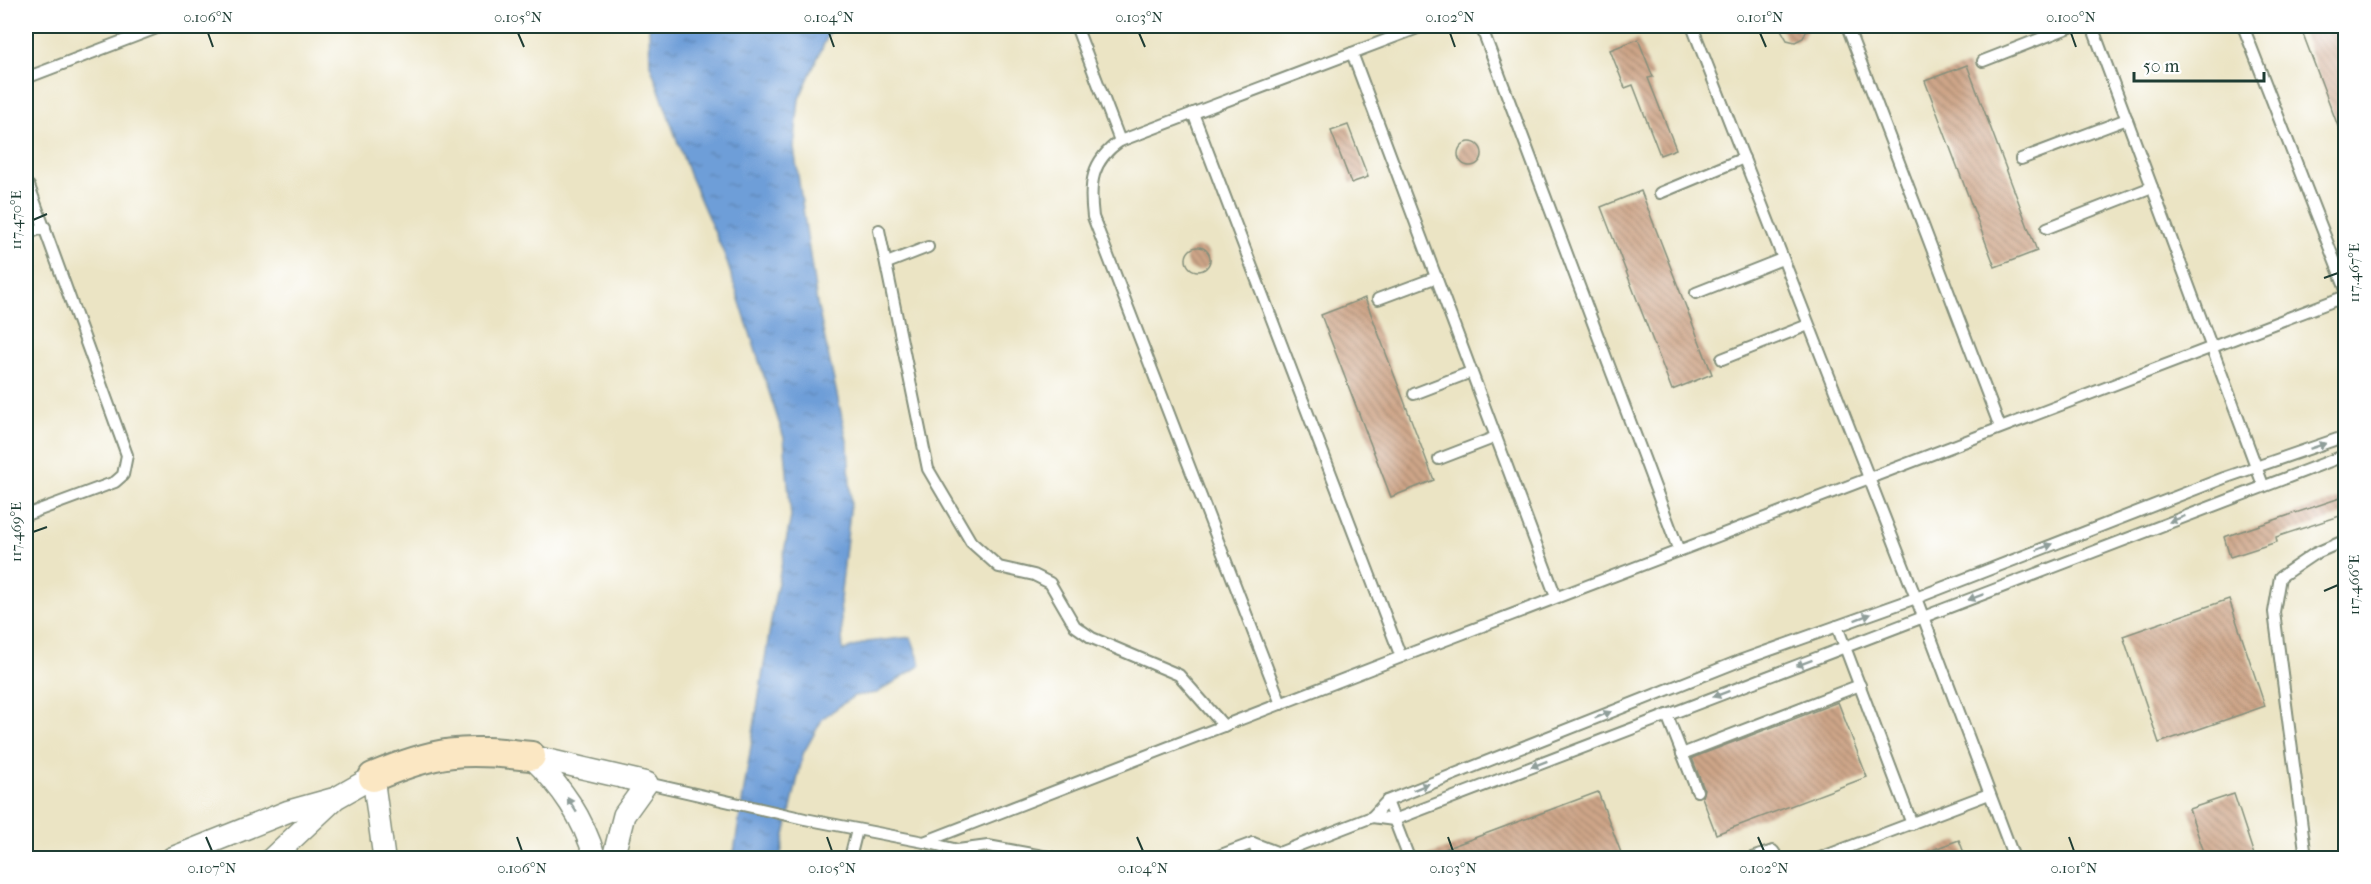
<svg xmlns="http://www.w3.org/2000/svg" width="2371" height="884" font-family="'IM FELL French Canon',serif">
<defs>
<pattern id="water-ripples" width="26" height="14" patternUnits="userSpaceOnUse" patternTransform="scale(1.5)"><rect width="26" height="14" fill="#6e9ed8"/><path d="M2 4q2-2 4 0t4 0M15 11q2-2 4 0t4 0" fill="none" stroke="#5a82b0"/></pattern>
<pattern id="building-back-hatch" width="6" height="6" patternUnits="userSpaceOnUse" patternTransform="scale(1.5)"><rect width="6" height="6" fill="#cea588"/><path d="M-1 5l2 2M0 0l6 6M5-1l2 2" fill="none" stroke="#a78870"/></pattern>
</defs>
<rect width="100%" height="100%" fill="#fff"/>
<filter id="ink" filterUnits="userSpaceOnUse"><feTurbulence type="fractalNoise" baseFrequency=".0167" numOctaves="2"/><feDisplacementMap in="SourceGraphic" scale="12" xChannelSelector="R" yChannelSelector="G"/><feConvolveMatrix kernelMatrix="1 2 1 2 8 2 1 2 1" color-interpolation-filters="sRGB"/></filter>
<filter id="wash" filterUnits="userSpaceOnUse"><feTurbulence type="fractalNoise" baseFrequency=".008" numOctaves="4" result="noise"/><feDisplacementMap in="SourceGraphic" scale="24" xChannelSelector="R" yChannelSelector="G"/><feGaussianBlur stdDeviation="1.35" result="paint"/><feColorMatrix in="noise" values="0 0 0 0 0 0 0 0 0 0 0 0 0 0 0 0 0 1.4 0 .05"/><feComposite in="paint" operator="in"/></filter>
<g filter="url(#wash)">
<rect width="100%" height="100%" fill="#ebe4c4"/>
<!-- water -->
<path fill="url(#water-ripples)" stroke="#466e86" stroke-width="1.5" d="M 649,26 L 832,26 L 799,99 L 794,148 L 817,303 L 848,445 L 851,502 L 840,600 L 843,651 L 867,642 L 911,637 L 921,665 L 877,693 L 854,696 L 823,718 L 803,754 L 780,858 L 733,858 L 775,597 L 791,517 L 784,438 L 725,256 L 689,174 L 650,64 Z"/>
<g id="blocks">
<!-- building -->
<g fill="url(#building-back-hatch)">
<path d="M 1779,26 L 1809,26 L 1803,38 L 1795,42 L 1787,40 Z"/>
<path d="M 2300,26 L 2346,26 L 2346,142 L 2344,142 Z"/>
<path d="M 1638,39 L 1653,77 L 1648,78 L 1676,149 L 1660,155 L 1633,85 L 1625,88 L 1610,50 Z"/>
<path d="M 1967,65 L 2037,251 L 1995,267 L 1925,81 Z"/>
<path d="M 1348,125 L 1368,177 L 1351,183 L 1331,131 Z"/>
<circle cx="1470" cy="154" r="12"/>
<path d="M 1641,191 L 1712,374 L 1672,390 L 1601,207 Z"/>
<circle cx="1198" cy="259" r="12"/>
<path d="M 1365,298 L 1434,480 L 1391,497 L 1321,315 Z"/>
<path d="M 2346,496 L 2346,514 L 2276,537 L 2277,542 L 2230,557 L 2224,537 Z"/>
<path d="M 2229,599 L 2265,706 L 2159,743 L 2123,636 Z"/>
<path d="M 1838,702 L 1867,777 L 1716,834 L 1702,797 L 1704,789 L 1692,758 Z"/>
<path d="M 1598,792 L 1623,858 L 1423,858 L 1423,857 Z"/>
<path d="M 2234,794 L 2255,858 L 2206,858 L 2189,809 Z"/>
<path d="M 1959,840 L 1966,858 L 1913,858 L 1913,857 Z"/>
</g>
</g>
</g>
<g filter="url(#ink)">
<use href="#blocks" fill-opacity="0" stroke="#85907c" stroke-width="1.5"/>
<g fill="none" stroke-linecap="round" stroke-linejoin="round">
<defs>
<g id="lane">
<path d="M 1076,26 L 1120,141"/>
<path d="M 1481,26 L 1679,551"/>
<path d="M 1692,26 L 1916,598 L 2014,858"/>
<path d="M 1847,26 L 2000,427"/>
<path d="M 2092,26 L 2263,485"/>
<path d="M 2243,26 L 2346,290"/>
<path d="M 1352,53 L 1556,597"/>
<path d="M 1983,61 L 2073,26"/>
<path d="M 26,78 L 162,26"/>
<path d="M 1193,113 L 1401,657"/>
<path d="M 2021,159 L 2127,119"/>
<path d="M 1660,193 L 1744,158"/>
<path d="M 2047,228 L 2152,187"/>
<path d="M 879,230 L 928,469 L 971,542 L 999,567 L 1034,575 L 1050,583 L 1075,626 L 1092,638 L 1179,675 L 1224,726"/>
<path d="M 26,234 L 45,227"/>
<path d="M 887,263 L 928,247"/>
<path d="M 1696,293 L 1782,259"/>
<path d="M 1378,299 L 1437,277"/>
<path d="M 1722,359 L 1808,325"/>
<path d="M 1414,394 L 1471,372"/>
<path d="M 1439,459 L 1496,437"/>
<path d="M 26,515 L 115,482 L 123,475 L 127,455 L 29,186"/>
<path d="M 1837,626 L 1912,824"/>
<path d="M 1281,704 L 1093,217 C 1089,184 1091,161 1120,141 L 1423,26"/>
<path d="M 1667,715 L 1697,791"/>
<path d="M 1682,754 L 1860,685"/>
<path d="M 647,783 L 805,819 L 924,842 L 1401,657 L 2346,296"/>
<path d="M 1387,801 L 1409,858"/>
<path d="M 1372,817 L 1394,820 L 2346,455"/>
<path d="M 925,842 L 958,850 L 988,846 L 1054,858"/>
<path d="M 1253,843 L 1259,858"/>
<path d="M 850,858 L 857,830"/>
<path d="M 1213,858 L 1253,843 L 1279,853"/>
<path d="M 1274,858 L 1279,853 L 1372,817 L 1387,801 L 1742,660 L 1916,598 L 2224,478 L 2346,436"/>
<path d="M 1752,858 L 1773,851 L 1778,858"/>
<path d="M 1820,858 L 1989,794"/>
<path d="M 2306,858 L 2274,612 L 2280,577 L 2314,554 L 2346,540"/>
</g>
<g id="street">
<path d="M 531,756 L 647,783 L 624,815 L 613,858"/>
<path d="M 531,757 C 562,787 583,817 595,858"/>
<path d="M 172,858 L 289,811 L 332,799"/>
<path d="M 272,858 L 336,798 L 373,777 L 384,858"/>
</g>
<path id="secondary" d="M 373,777 C 437,750 462,748 531,756"/>
</defs>
<!-- lane casing -->
<use href="#lane" stroke="#85907c" stroke-width="14"/>
<!-- street casing -->
<use href="#street" stroke="#85907c" stroke-width="24"/>
<!-- secondary casing -->
<use href="#secondary" stroke="#85907c" stroke-width="32"/>
<!-- lane -->
<use href="#lane" stroke="#fff" stroke-width="10"/>
<!-- street -->
<use href="#street" stroke="#fff" stroke-width="21"/>
<!-- secondary -->
<use href="#secondary" stroke="#fbe7c3" stroke-width="28"/>
</g>
<!-- one-way arrows -->
<defs><path id="oneway-solid" d="M-6-.8H1V-3.2L6.5 0L1 3.2V.8H-6Z" transform="scale(1.5)"/></defs>
<g fill="#8f9e9a">
<use href="#oneway-solid" transform="translate(2318 446) rotate(-19)"/>
<use href="#oneway-solid" transform="translate(2177 519) rotate(159)"/>
<use href="#oneway-solid" transform="translate(2045 547) rotate(-21)"/>
<use href="#oneway-solid" transform="translate(1976 597) rotate(159)"/>
<use href="#oneway-solid" transform="translate(1863 617) rotate(-20)"/>
<use href="#oneway-solid" transform="translate(1804 663) rotate(160)"/>
<use href="#oneway-solid" transform="translate(1721 694) rotate(159)"/>
<use href="#oneway-solid" transform="translate(1603 715) rotate(-22)"/>
<use href="#oneway-solid" transform="translate(1539 764) rotate(159)"/>
<use href="#oneway-solid" transform="translate(1421 787) rotate(-22)"/>
<use href="#oneway-solid" transform="translate(572 805) rotate(-122)"/>
</g>
</g>
<!-- ticks -->
<path fill="none" stroke="#1f3d34" stroke-width="2" d="M 208,33 L 213,47M 518,33 L 524,47M 829,33 L 834,47M 1139,33 L 1145,47M 1450,33 L 1455,47M 1760,33 L 1766,47M 2071,33 L 2076,47M 33,220 L 47,214M 2324,278 L 2338,273M 33,532 L 47,527M 2324,591 L 2338,585M 206,837 L 212,851M 517,837 L 522,851M 827,837 L 832,851M 1137,837 L 1143,851M 1448,837 L 1453,851M 1758,837 L 1764,851M 2069,837 L 2074,851"/>
<!-- margin -->
<rect width="2371" height="884" fill="none" stroke="#fff" stroke-width="66"/>
<!-- scale -->
<path d="M2134 72v9h130v-9" fill="none" stroke="#1f3d34" stroke-width="3"/>
<text x="2143" y="72" font-size="18" fill="#1f3d34" stroke="#ffffff" stroke-width="4.5" paint-order="stroke">50 m</text>
<rect x="33" y="33" width="2305" height="818" fill="none" stroke="#1f3d34" stroke-width="2"/>
<g font-size="15" text-anchor="middle" fill="#1f3d34">
<text x="208" y="22">0.106°N</text>
<text x="518" y="22">0.105°N</text>
<text x="829" y="22">0.104°N</text>
<text x="1139" y="22">0.103°N</text>
<text x="1450" y="22">0.102°N</text>
<text x="1760" y="22">0.101°N</text>
<text x="2071" y="22">0.100°N</text>
<text transform="translate(16 220) rotate(-90)" y="5">117.470°E</text>
<text transform="translate(2354 273) rotate(-90)" y="5">117.467°E</text>
<text transform="translate(16 532) rotate(-90)" y="5">117.469°E</text>
<text transform="translate(2354 585) rotate(-90)" y="5">117.466°E</text>
<text x="212" y="873">0.107°N</text>
<text x="522" y="873">0.106°N</text>
<text x="832" y="873">0.105°N</text>
<text x="1143" y="873">0.104°N</text>
<text x="1453" y="873">0.103°N</text>
<text x="1764" y="873">0.102°N</text>
<text x="2074" y="873">0.101°N</text>
</g>
</svg>
